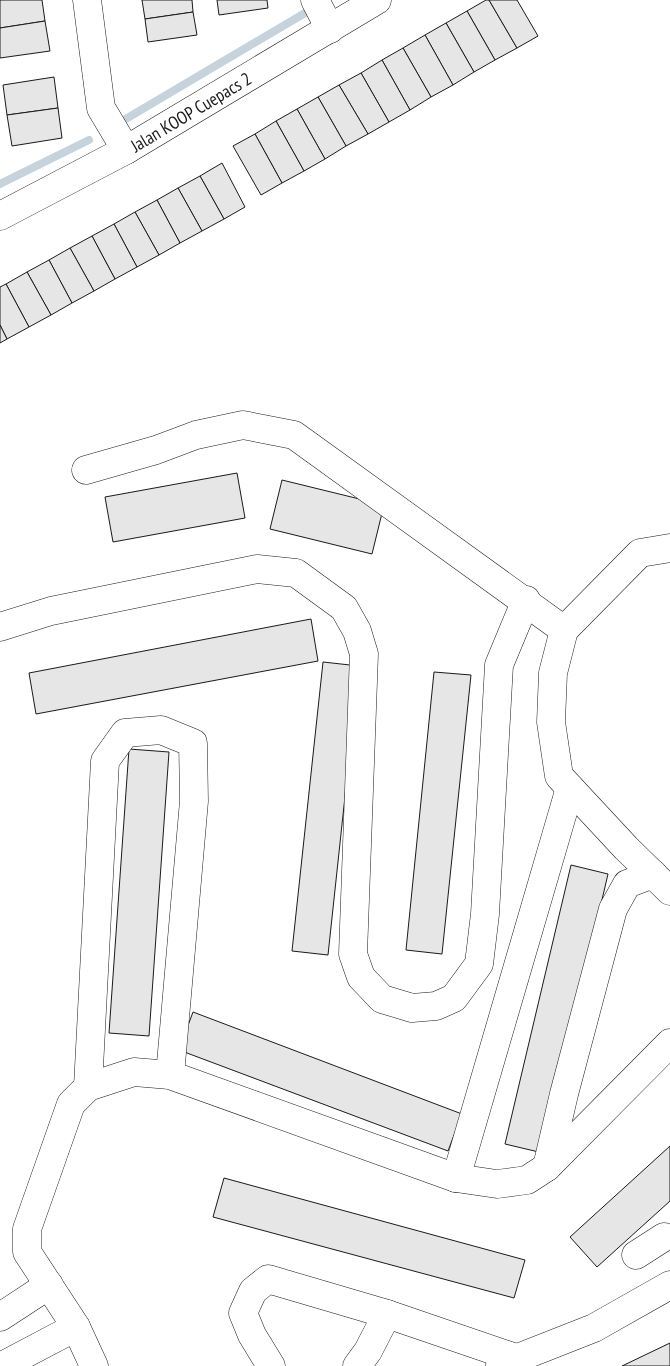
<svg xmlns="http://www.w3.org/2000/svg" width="670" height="1366" font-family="'PT Sans Narrow',sans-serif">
<rect width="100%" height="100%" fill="#fff"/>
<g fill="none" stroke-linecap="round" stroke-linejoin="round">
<!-- stream -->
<g stroke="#c6d2dc" stroke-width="8">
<path d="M 124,120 L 305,13"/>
<path d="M 0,184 L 89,140"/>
</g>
</g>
<!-- building -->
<g fill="#e6e6e6" stroke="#1a1a1a">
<path d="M 0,0 L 42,0 L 45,21 L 0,28 Z"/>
<path d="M 142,0 L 192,0 L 193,12 L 145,19 Z"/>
<path d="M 217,0 L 267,0 L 268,8 L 219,15 Z"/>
<path d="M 486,0 L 489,0 L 517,48 L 495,60 L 467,11 Z"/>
<path d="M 489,0 L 517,0 L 538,36 L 517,48 Z"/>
<path d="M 467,11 L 495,60 L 474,72 L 446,23 Z"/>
<path d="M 193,12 L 197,35 L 148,42 L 145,19 Z"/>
<path d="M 45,21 L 50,51 L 0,58 L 0,28 Z"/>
<path d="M 446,23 L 474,72 L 453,85 L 425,35 Z"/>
<path d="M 425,35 L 453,85 L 431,97 L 403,48 Z"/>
<path d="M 403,48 L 431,97 L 410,110 L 382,60 Z"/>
<path d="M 382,60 L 410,110 L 389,122 L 361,73 Z"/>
<path d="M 361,73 L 389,122 L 368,134 L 339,85 Z"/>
<path d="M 54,77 L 58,108 L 7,115 L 3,85 Z"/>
<path d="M 339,85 L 368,134 L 346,146 L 318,97 Z"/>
<path d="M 318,97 L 346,146 L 325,159 L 297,109 Z"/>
<path d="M 58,108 L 62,138 L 12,146 L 7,115 Z"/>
<path d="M 297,109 L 325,159 L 304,171 L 276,121 Z"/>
<path d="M 276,121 L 304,171 L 282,183 L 255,134 Z"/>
<path d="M 255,134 L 282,183 L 261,195 L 233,146 Z"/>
<path d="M 222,163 L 245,207 L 224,219 L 200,176 Z"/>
<path d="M 200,176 L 224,219 L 202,231 L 178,188 Z"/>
<path d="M 178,188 L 202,231 L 180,243 L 157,200 Z"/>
<path d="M 157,200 L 180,243 L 159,255 L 135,212 Z"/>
<path d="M 135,212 L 159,255 L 137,267 L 114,224 Z"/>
<path d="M 114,224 L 137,267 L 115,279 L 92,236 Z"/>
<path d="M 92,236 L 115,279 L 94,291 L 70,248 Z"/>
<path d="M 70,248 L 94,291 L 72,303 L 49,260 Z"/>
<path d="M 49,260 L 72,303 L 51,315 L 27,272 Z"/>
<path d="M 27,272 L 51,315 L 29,327 L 6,284 Z"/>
<path d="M 6,284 L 29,327 L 7,339 L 0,325 L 0,287 Z"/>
<path d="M 0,325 L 7,339 L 0,343 Z"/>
<path d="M 237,473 L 245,518 L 113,542 L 105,497 Z"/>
<path d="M 282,480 L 384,505 L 372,554 L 270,529 Z"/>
<path d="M 311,619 L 318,661 L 36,714 L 29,673 Z"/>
<path d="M 323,662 L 359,666 L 328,955 L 292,951 Z"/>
<path d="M 434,672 L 471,675 L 442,954 L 406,950 Z"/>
<path d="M 129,749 L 169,752 L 149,1036 L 109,1033 Z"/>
<path d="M 571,865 L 608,874 L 543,1153 L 505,1144 Z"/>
<path d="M 193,1012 L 462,1114 L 448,1151 L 179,1050 Z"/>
<path d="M 670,1146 L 670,1201 L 597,1267 L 570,1237 Z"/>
<path d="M 224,1178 L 525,1260 L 514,1298 L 213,1217 Z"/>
<path d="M 670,1343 L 670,1366 L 622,1366 Z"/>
</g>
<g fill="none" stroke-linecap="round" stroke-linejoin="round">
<defs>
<g id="minor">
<path d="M 87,0 L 101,108 L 126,150"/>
<path d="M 315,0 L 330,29"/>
<path d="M 0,216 L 126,150 L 377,0"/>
<path d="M 86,470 L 156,450 L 196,435 L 243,425 L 294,435 L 564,630"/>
<path d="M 670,548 L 640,553 L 564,630 L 553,673 L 551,722 L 559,776 L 626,848 L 670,891"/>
<path d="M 0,627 L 51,611 L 257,569 L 296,573 L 344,608 L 357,631 L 364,654 L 353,954 L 361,977 L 382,999 L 412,1008 L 436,1006 L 454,998 L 479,964 L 485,914 L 499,665 L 526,600"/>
<path d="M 88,1087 L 105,761 L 125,733 L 161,730 L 193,743 L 194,801 L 170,1075"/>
<path d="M 547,1167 L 564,1094 L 613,909 L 627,884 L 653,874"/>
<path d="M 456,1178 L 570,788"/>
<path d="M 636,1255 L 664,1237"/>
<path d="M 0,1317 L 49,1285"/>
<path d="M 500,1365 L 594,1328 L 670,1285"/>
<path d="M 2,1366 L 76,1327"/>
<path d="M 94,1366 L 76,1327 L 27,1252 L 27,1229 L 71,1104 L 88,1087 L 134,1072 L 170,1075 L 456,1178 L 497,1184 L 527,1180 L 547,1167 L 670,1043"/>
<path d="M 271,1366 L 252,1335 L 243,1313 L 253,1291 L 268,1279 L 387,1314 L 516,1358"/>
<path d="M 357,1366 L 368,1351 L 387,1314"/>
</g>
</defs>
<!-- minor casing -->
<use href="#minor" stroke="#1a1a1a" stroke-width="29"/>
<!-- minor -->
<use href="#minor" stroke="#fff" stroke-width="28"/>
</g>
<g text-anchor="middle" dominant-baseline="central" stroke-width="4" stroke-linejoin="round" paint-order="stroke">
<!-- street labels -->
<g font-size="18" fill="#1a1a1a" stroke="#fff">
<text transform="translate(191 112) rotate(-31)">Jalan KOOP Cuepacs 2</text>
</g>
</g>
</svg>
